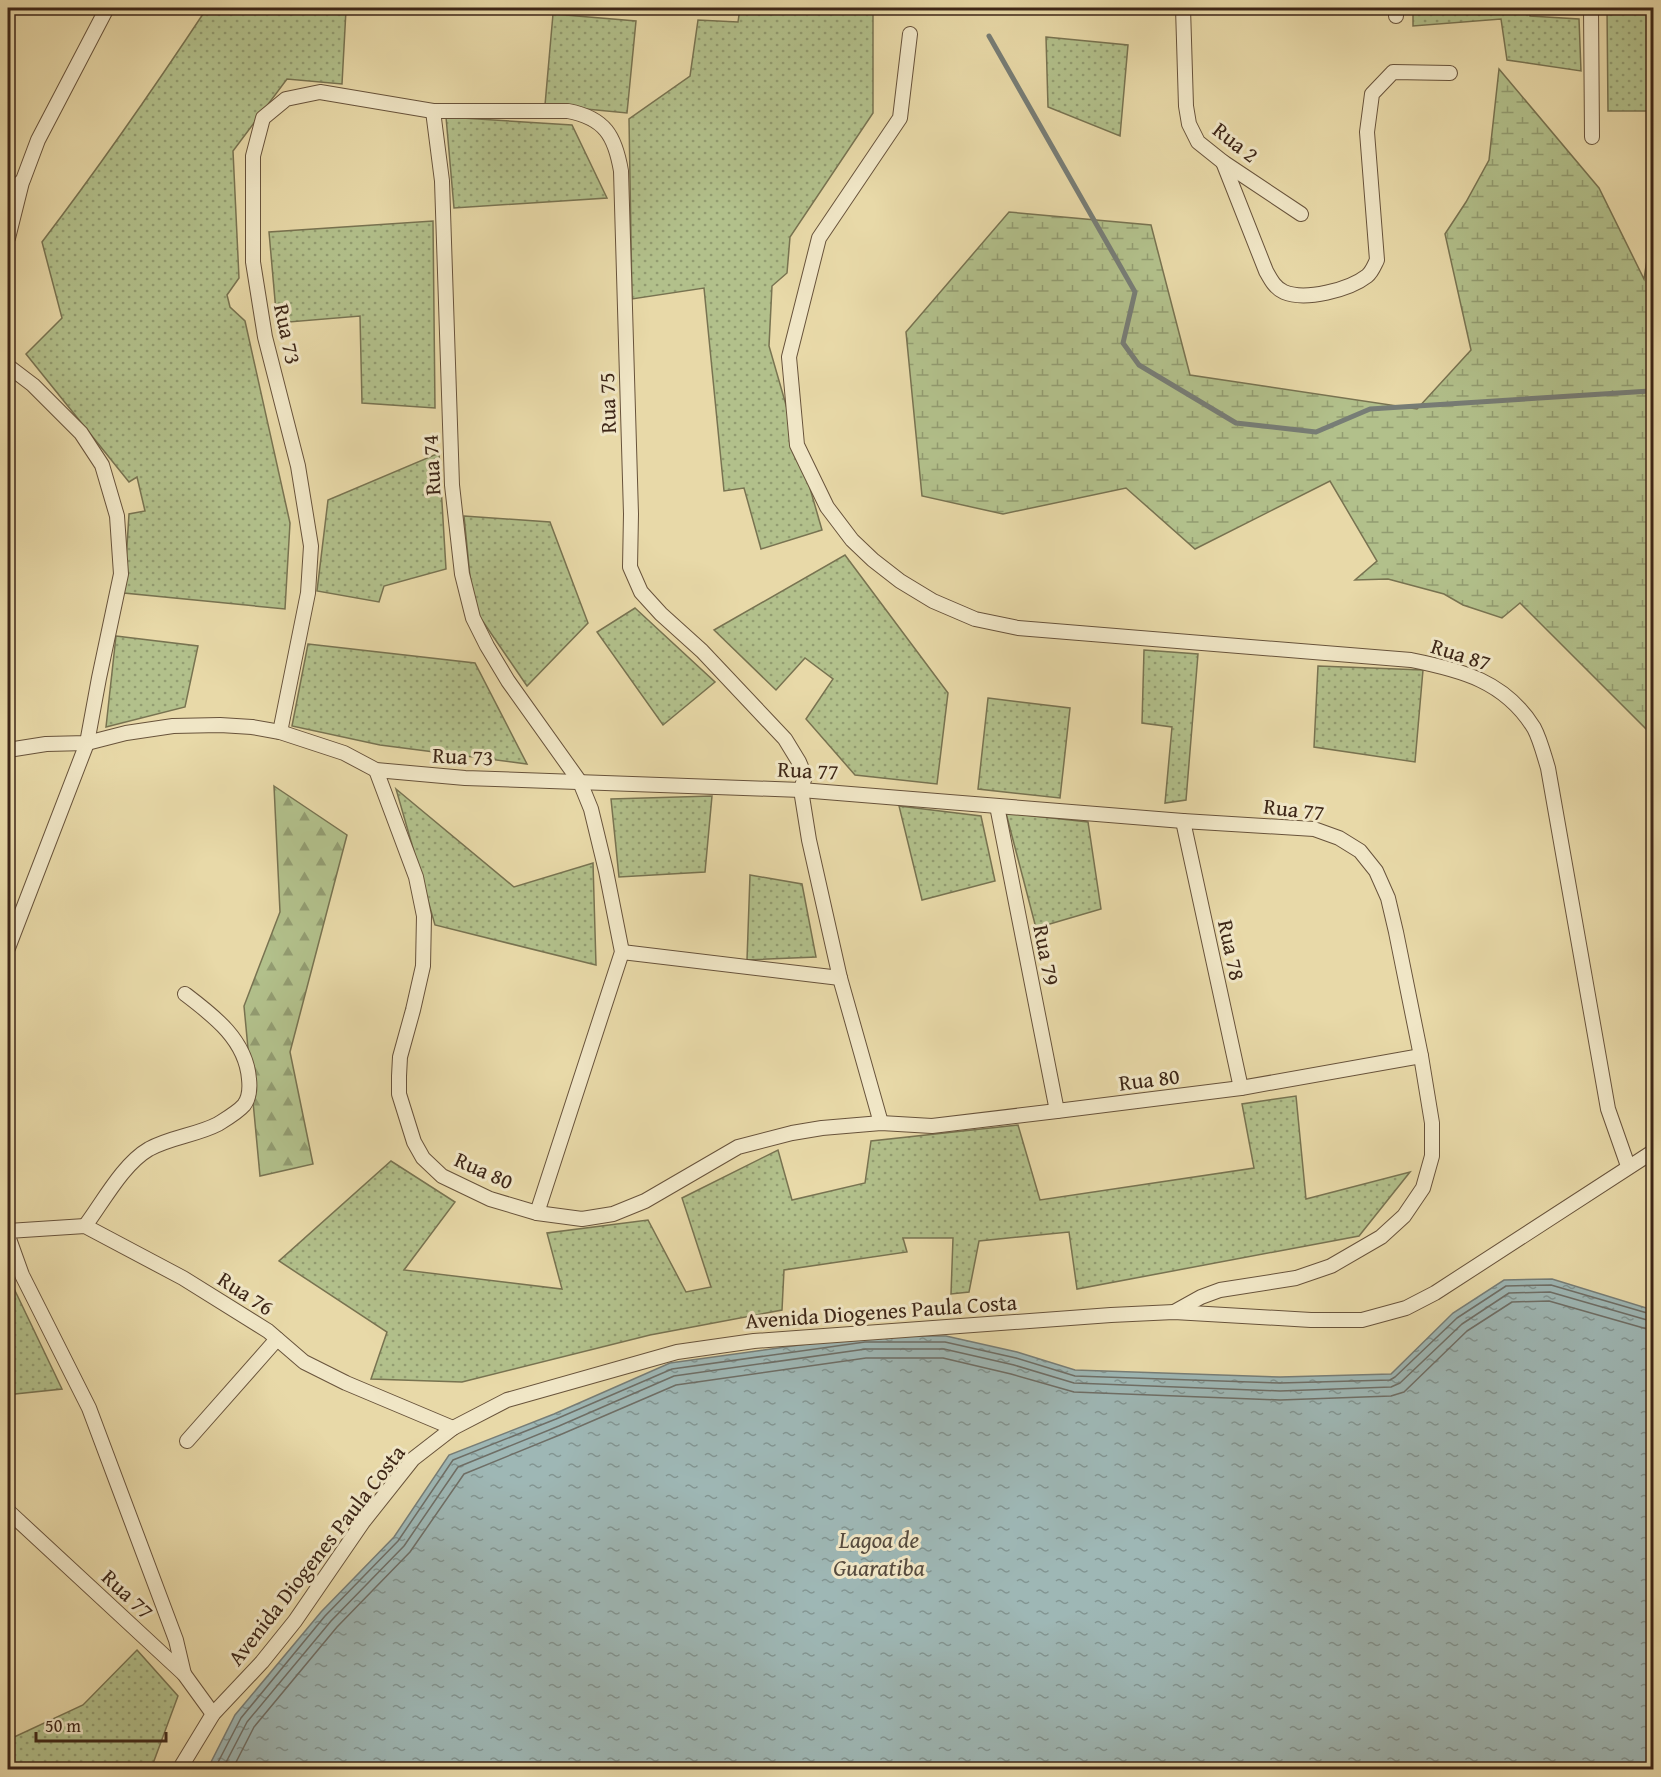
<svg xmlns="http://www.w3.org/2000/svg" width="1661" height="1777" font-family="'Gentium Book Plus',serif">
<defs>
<pattern id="grass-dots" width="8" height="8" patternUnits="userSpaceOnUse" patternTransform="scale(1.5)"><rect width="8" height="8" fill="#b2c08b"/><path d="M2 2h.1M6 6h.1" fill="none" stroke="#929c71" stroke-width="1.8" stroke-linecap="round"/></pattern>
<pattern id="forest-firs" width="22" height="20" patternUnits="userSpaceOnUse" patternTransform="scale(1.5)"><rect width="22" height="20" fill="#b2c08b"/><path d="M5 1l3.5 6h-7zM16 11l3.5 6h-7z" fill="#929c71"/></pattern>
<pattern id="wetland-marsh" width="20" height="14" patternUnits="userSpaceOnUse" patternTransform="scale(1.5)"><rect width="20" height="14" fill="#b2c08b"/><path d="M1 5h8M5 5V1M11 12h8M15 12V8" fill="none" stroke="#929c71"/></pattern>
<pattern id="water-ripples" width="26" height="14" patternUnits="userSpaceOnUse" patternTransform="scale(1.5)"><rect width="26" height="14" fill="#9eb7b5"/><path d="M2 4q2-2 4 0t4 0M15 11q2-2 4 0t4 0" fill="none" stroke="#829592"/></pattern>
</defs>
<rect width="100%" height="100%" fill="#e8d9a8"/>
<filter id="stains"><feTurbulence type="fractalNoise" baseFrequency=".00333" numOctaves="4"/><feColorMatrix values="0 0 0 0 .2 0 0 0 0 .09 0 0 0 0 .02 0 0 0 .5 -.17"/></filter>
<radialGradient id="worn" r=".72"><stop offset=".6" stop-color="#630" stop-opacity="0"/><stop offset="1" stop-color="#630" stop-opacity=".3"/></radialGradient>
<!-- grass -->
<g fill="url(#grass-dots)" stroke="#787351" stroke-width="1.5">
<path d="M 207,8 L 379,8 L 378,14 L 346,10 L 342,84 L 287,79 L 233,151 L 239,278 L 227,295 L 230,307 L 245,321 L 290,523 L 285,609 L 124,593 L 129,514 L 145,511 L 137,477 L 129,482 L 26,354 L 62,318 L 42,242 C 100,166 154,88 207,8 Z"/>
<path d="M 740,8 L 873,8 L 873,113 L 790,237 L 787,273 L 772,286 L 769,346 L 822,530 L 761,549 L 744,488 L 724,491 L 704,288 L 632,299 L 629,119 L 690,76 L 698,20 L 738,22 Z"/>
<path d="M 1413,8 L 1530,8 L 1530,16 L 1579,19 L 1581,71 L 1507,60 L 1501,19 L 1413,26 Z"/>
<path d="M 1607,8 L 1653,8 L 1653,111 L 1608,111 Z"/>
<path d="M 553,14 L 636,21 L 627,113 L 545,105 Z"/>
<path d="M 1046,37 L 1128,45 L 1120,136 L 1048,107 Z"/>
<path d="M 446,117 L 572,125 L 607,198 L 454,208 Z"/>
<path d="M 433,221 L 435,408 L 362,403 L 360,316 L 277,323 L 269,232 Z"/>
<path d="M 439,453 L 446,569 L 384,586 L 379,602 L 317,591 L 328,500 Z"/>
<path d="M 464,516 L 550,522 L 588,623 L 527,686 L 473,607 Z"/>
<path d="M 845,555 L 948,693 L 937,784 L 855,775 L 806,719 L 833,679 L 805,658 L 776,690 L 714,630 Z"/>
<path d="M 635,608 L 715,682 L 663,725 L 597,632 Z"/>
<path d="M 116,636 L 198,646 L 185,707 L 106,727 Z"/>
<path d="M 308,644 L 475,663 L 527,764 L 380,745 L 292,726 Z"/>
<path d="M 1144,650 L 1198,654 L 1186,800 L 1165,803 L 1172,727 L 1142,723 Z"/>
<path d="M 1318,666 L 1423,670 L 1415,762 L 1314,747 Z"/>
<path d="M 988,698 L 1070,708 L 1060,798 L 978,789 Z"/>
<path d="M 396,789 L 514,887 L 593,863 L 596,965 L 435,925 Z"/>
<path d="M 712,796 L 705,872 L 619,877 L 611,799 Z"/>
<path d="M 899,806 L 981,816 L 995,881 L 922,900 Z"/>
<path d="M 1006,813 L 1088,822 L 1101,909 L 1036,928 Z"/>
<path d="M 750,875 L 802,884 L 816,957 L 747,960 Z"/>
<path d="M 1296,1096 L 1306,1199 L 1410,1172 L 1359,1236 L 1077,1289 L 1069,1232 L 979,1241 L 969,1292 L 951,1294 L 953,1238 L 903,1238 L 907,1252 L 784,1270 L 782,1310 L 650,1335 L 462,1382 L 371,1379 L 387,1332 L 279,1261 L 391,1161 L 455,1202 L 404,1270 L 562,1289 L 547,1233 L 648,1220 L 686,1292 L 711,1287 L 682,1198 L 778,1150 L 792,1200 L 865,1183 L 871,1141 L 1018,1125 L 1040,1200 L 1254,1168 L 1242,1104 Z"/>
<path d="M 8,1276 L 62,1389 L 15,1394 L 8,1403 Z"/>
<path d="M 137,1650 L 178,1696 L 151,1769 L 11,1769 L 12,1738 L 83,1705 Z"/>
</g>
<!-- forest -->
<path fill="url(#forest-firs)" stroke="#787351" stroke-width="1.5" d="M 274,786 L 347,835 L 290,1052 L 313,1164 L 260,1176 L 244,1006 L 280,912 Z"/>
<!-- wetland -->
<path fill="url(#wetland-marsh)" stroke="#787351" stroke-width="1.5" d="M 1499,69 L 1599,188 L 1644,279 L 1653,221 L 1653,743 L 1650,733 L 1520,603 L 1502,618 L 1463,605 L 1444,594 L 1388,579 L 1355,580 L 1377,561 L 1330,481 L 1195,549 L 1126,488 L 1003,514 L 922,496 L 906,332 L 1009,212 L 1151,225 L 1190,375 L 1417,409 L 1471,350 L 1445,234 L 1466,202 L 1489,160 Z"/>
<!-- water -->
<path fill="url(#water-ripples)" stroke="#777d76" stroke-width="1.5" d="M 1552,1279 L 1653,1310 L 1653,1769 L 207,1770 L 235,1715 L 321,1612 L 394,1537 L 449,1455 L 554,1414 L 670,1363 L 865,1336 L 946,1336 L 1017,1352 L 1075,1370 L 1280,1377 L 1391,1374 L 1453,1313 L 1504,1280 Z"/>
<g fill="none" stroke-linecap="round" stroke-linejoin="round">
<!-- shore -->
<g stroke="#6e6e66" stroke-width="1.5">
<path d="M 214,1770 L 241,1718 L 325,1616 L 398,1541 L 453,1460 L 556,1419 L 672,1369 L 865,1342 L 945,1342 L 1016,1358 L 1075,1376 L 1280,1383 L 1390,1380 L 1395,1377 L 1457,1318 L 1506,1286 L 1551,1285 L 1654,1315"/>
<path d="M 222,1770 L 247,1722 L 331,1621 L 404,1546 L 458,1467 L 559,1426 L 674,1376 L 866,1349 L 944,1349 L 1014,1365 L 1074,1383 L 1280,1391 L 1391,1387 L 1400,1383 L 1462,1324 L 1509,1293 L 1550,1292 L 1654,1322"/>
<path d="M 232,1770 L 254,1727 L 337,1627 L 410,1552 L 464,1474 L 562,1434 L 676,1385 L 866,1358 L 943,1358 L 1011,1374 L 1074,1392 L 1280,1400 L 1391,1396 L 1404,1392 L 1467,1331 L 1512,1302 L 1549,1301 L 1654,1331"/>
</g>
<!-- stream -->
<path stroke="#777d76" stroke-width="5" d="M 989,36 L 1135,292 L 1123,343 L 1139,365 L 1236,423 L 1316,432 L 1370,409 L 1650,391 L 1654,393"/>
<defs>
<g id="minor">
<path d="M 1183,8 L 1186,106 L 1189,124 L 1198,142 L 1223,162 L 1301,214"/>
<path d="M 1396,8 L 1396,16"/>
<path d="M 1591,8 L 1592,137"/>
<path d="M 910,34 L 900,118 L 819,238 L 789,357 L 797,445 L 827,507 L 852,540 L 873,560 L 900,581 L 933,601 L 975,619 L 1018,628 L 1411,660 C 1461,670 1505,681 1534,728 C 1540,739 1544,755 1548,768 L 1608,1109 L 1628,1166"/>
<path d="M 433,111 L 442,181 L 452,485 L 462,574 L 473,618 L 487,646 L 508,681 L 580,782 L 591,809 L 606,871 L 622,952 L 537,1213"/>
<path d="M 1223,162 L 1266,271 C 1271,280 1275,288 1284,292 C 1305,301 1349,290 1367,276 C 1372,272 1374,266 1377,260 L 1367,132 L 1372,94 L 1393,72 L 1450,73"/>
<path d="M 8,195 L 23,180 L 38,140 L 107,8"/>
<path d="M 8,238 L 22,182"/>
<path d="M 8,366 L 33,385 L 81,433 L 102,465 L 117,516 L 121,574 L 99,678 L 87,743 L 8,948"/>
<path d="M 280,732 L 308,593 L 311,546 L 298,466 L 265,337 L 253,262 L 253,156 L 263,118 L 286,99 L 320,92 L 433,111 L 568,111 C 605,118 615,136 621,171 L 631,514 L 630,567 L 641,592 L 661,614 L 702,651 L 785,739 L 799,762 L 805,776 L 801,790 L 809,840 L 840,978 L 881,1123"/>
<path d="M 8,750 L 46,744 L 87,743 L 126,733 L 173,726 L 220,725 L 252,727 L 280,732 L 344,753 L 376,770 L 465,778 L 801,790 L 1183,821 L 1314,829 L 1339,838 L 1360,851 L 1376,871 L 1388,898 L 1396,932 L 1421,1056 L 1432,1123 L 1432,1156 L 1423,1188 L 1404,1216 L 1381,1237 L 1331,1266 L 1296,1278 L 1220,1290 L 1201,1297 L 1174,1312"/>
<path d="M 376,770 L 416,877 L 424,916 L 423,966 L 413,1010 L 400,1057 L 399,1076 L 399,1094 L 414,1142 L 423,1158 L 442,1176 L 490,1199 L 537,1213 L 582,1219 L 613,1214 L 645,1201 L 738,1147 L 792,1133 L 822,1128 L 881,1123 L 932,1126 L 1057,1111 L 1241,1088 L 1421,1056"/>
<path d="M 997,806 L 1057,1111"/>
<path d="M 1183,821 L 1241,1088"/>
<path d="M 622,952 L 840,978"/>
<path d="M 85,1226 C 103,1202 123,1164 149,1149 C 171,1137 197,1135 218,1124 C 226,1119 238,1112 244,1105 C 250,1097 250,1088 249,1079 C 246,1040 214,1016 185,994"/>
<path d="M 8,1231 L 85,1226 L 183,1278 L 268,1331 L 304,1362 L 346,1383 L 453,1428"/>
<path d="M 8,1236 L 22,1275 L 89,1408 L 176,1640 L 184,1674"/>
<path d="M 187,1441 L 277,1339"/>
<path d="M 8,1511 L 184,1674 L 213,1714"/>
<path d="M 179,1770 L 213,1714 L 262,1662 L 295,1621 L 363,1522 L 413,1459 L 453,1428 L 507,1400 L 677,1352 L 754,1341 L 1111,1315 L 1174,1312 L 1311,1320 L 1362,1320 L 1406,1308 L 1435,1293 L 1654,1151"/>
</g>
</defs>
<!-- minor casing -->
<use href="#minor" stroke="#68533b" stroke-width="16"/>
<!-- minor -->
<use href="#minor" stroke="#f0e6c6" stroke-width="14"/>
</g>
<g text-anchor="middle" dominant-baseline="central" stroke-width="6" stroke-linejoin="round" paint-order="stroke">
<!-- street labels -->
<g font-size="22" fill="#3d2617" stroke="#f0e6c6">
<text transform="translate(1236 142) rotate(38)">Rua 2</text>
<text transform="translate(288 334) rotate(78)">Rua 73</text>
<text transform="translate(607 403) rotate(-92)">Rua 75</text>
<text transform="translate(431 465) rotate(-93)">Rua 74</text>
<text transform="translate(1461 654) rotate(18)">Rua 87</text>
<text transform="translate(463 756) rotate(3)">Rua 73</text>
<text transform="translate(808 770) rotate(3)">Rua 77</text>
<text transform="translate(1294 809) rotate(7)">Rua 77</text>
<text transform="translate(1232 950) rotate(78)">Rua 78</text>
<text transform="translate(1047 955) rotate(79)">Rua 79</text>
<text transform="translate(1149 1079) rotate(-7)">Rua 80</text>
<text transform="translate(484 1170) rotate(24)">Rua 80</text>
<text transform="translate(246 1293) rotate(33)">Rua 76</text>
<text transform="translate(881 1311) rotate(-4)">Avenida Diogenes Paula Costa</text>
<text transform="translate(316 1555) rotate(-52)">Avenida Diogenes Paula Costa</text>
<text transform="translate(128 1594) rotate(43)">Rua 77</text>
</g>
<!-- water labels -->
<g font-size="24" font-style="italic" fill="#554a3e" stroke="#f0e6c6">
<text x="879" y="1539">Lagoa de<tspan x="879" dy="28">Guaratiba</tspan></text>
</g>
</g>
<!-- margin -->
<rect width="1661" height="1777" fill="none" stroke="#e8d9a8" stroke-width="30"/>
<rect x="9" y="9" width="1643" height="1759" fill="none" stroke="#3d2617" stroke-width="3"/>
<rect x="15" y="15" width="1631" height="1747" fill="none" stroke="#3d2617" stroke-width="1.5"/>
<!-- scale -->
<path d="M36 1732v9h130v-9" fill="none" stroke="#3d2617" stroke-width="3"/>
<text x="45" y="1732" font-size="18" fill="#3d2617" stroke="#f0e6c6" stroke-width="4.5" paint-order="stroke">50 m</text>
<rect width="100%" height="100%" filter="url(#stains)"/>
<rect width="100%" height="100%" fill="url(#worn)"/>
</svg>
